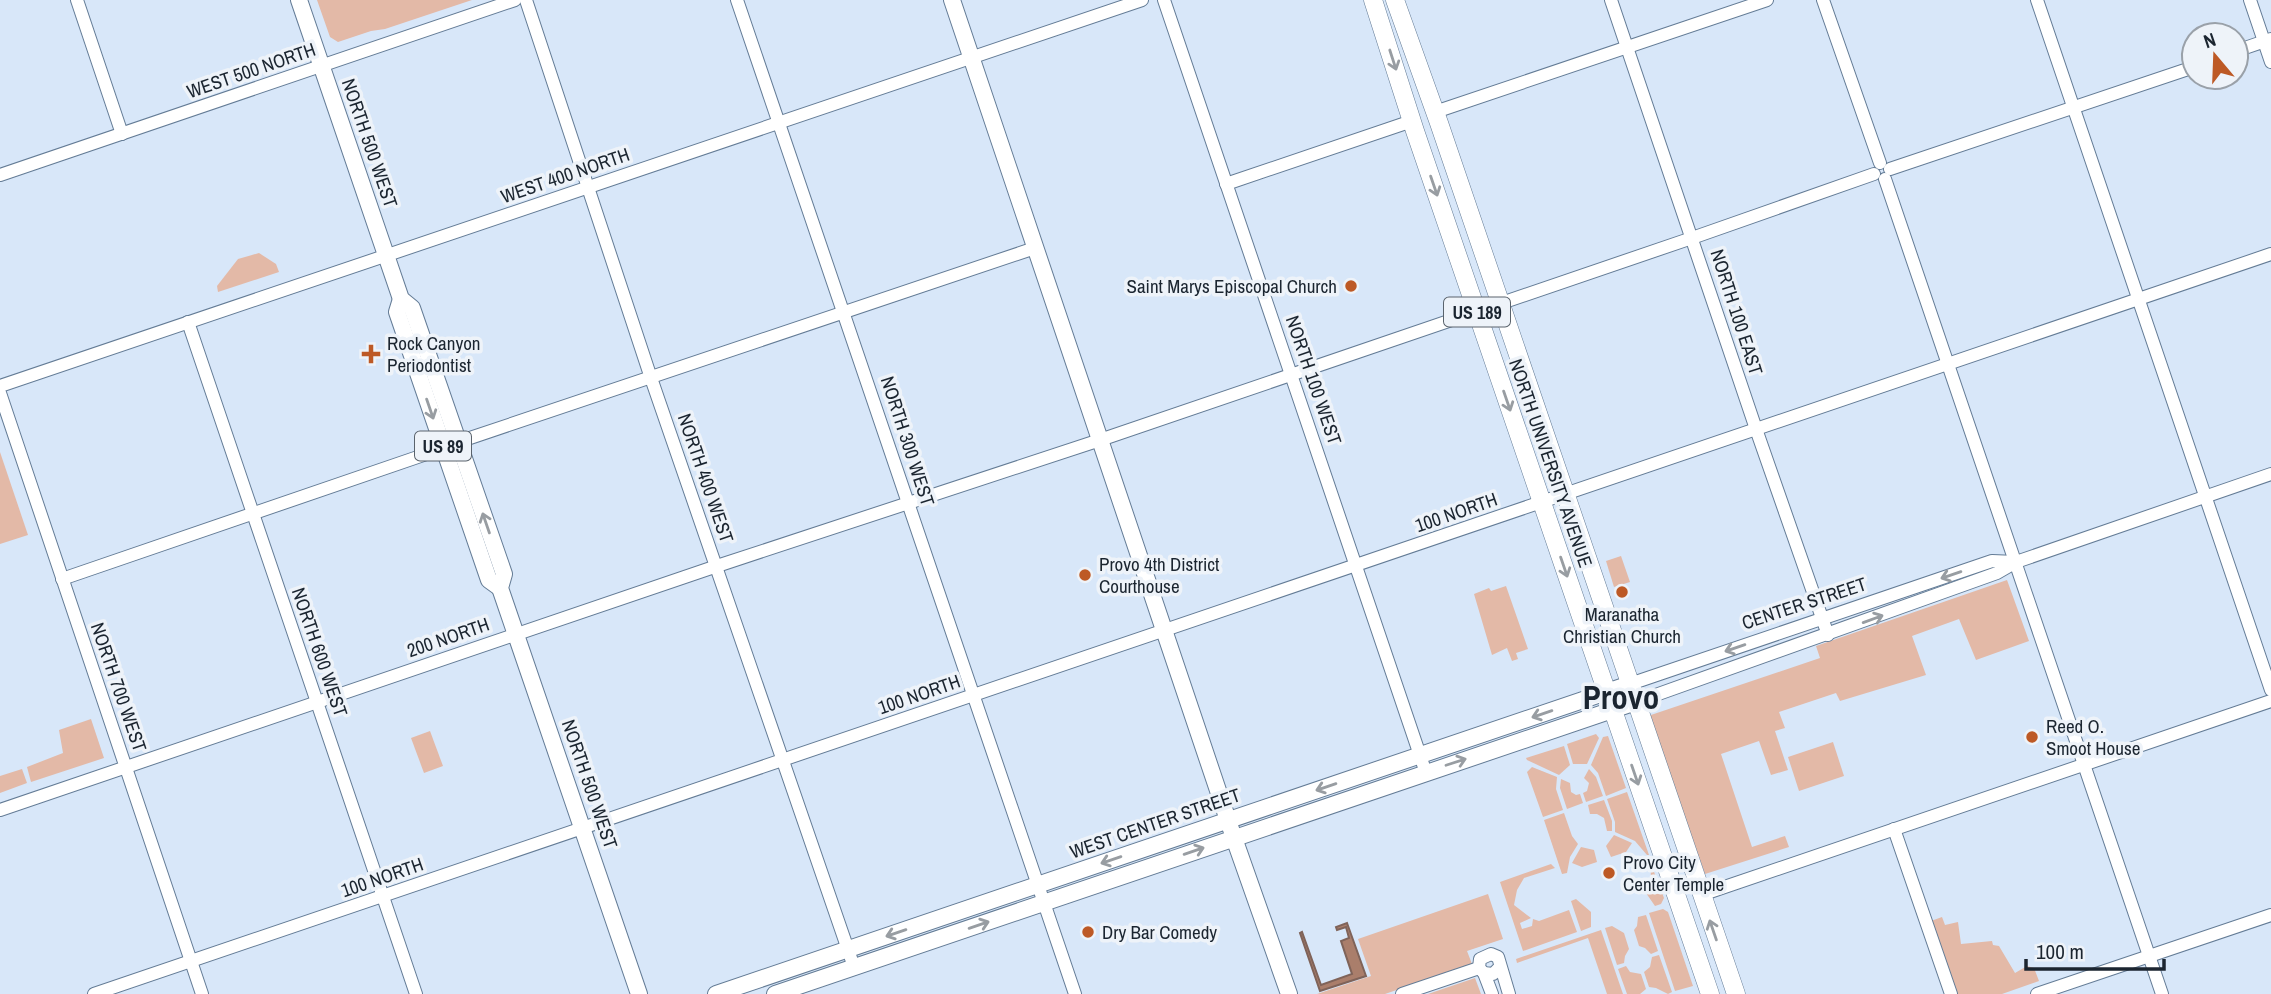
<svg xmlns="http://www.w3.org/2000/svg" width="2271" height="994" font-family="'Archivo Narrow',sans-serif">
<rect width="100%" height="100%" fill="#d8e7f9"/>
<!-- green -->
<g fill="#e3b9a7">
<path d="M 317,0 L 472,0 L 385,29 L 371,31 L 338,42 L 330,37 Z"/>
<path d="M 259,253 L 276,264 L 279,272 L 218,292 L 217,286 L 238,259 Z"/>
<path d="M 0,452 L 28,535 L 0,544 Z"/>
<path d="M 1621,556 L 1630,582 L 1614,587 L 1606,561 Z"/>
<path d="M 2007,580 L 2029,641 L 1976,660 L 1959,619 L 1912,636 L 1926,675 L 1840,701 L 1836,693 L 1779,712 L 1785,728 L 1775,731 L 1788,770 L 1771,775 L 1759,741 L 1721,754 L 1752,847 L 1785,836 L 1789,847 L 1705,874 L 1648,716 L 1820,658 L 1816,646 Z"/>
<path d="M 1506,586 L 1528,649 L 1516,653 L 1518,659 L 1512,661 L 1507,648 L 1492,655 L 1474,594 L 1489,588 L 1491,591 Z"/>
<path d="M 91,719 L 104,758 L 31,782 L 27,767 L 63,753 L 59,730 Z"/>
<path d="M 430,731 L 443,766 L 424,773 L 411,738 Z"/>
<path d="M 1596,734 L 1599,738 L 1587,764 L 1573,764 L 1567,744 Z"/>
<path d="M 1608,736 L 1626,788 L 1606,796 L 1598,773 L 1591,765 L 1603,737 Z"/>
<path d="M 1833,742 L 1844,776 L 1799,791 L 1788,757 Z"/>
<path d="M 1564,746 L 1570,765 L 1559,775 L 1527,760 L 1526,758 Z"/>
<path d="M 1532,767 L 1557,777 L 1556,789 L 1563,810 L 1543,817 L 1527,772 Z"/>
<path d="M 22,769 L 27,783 L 0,793 L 0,776 Z"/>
<path d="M 1589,769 L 1596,777 L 1603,796 L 1586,802 L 1583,793 L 1587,791 L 1589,783 L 1584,778 Z"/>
<path d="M 1561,779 L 1570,783 L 1571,792 L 1576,795 L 1580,794 L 1583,803 L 1567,809 L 1560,788 Z"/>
<path d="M 1627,792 L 1649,855 L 1647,855 L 1635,841 L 1615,832 L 1615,822 L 1607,799 Z"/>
<path d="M 1604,800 L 1612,821 L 1612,831 L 1607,831 L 1604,818 L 1597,814 L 1590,814 L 1588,805 Z"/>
<path d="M 1564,813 L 1572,836 L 1578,844 L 1570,857 L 1567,873 L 1562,874 L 1544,820 Z"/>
<path d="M 1614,835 L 1632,843 L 1626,852 L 1611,857 L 1606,846 Z"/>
<path d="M 1581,847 L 1594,850 L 1597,862 L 1582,867 L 1572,863 Z"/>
<path d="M 1551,864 L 1555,868 L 1524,878 L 1517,890 L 1514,905 L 1531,918 L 1520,923 L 1522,929 L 1532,926 L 1533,919 L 1539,921 L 1569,910 L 1577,932 L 1523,951 L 1500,882 Z"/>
<path d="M 1650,864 L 1651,864 L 1664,898 L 1661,904 L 1655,906 L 1646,893 L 1651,876 Z"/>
<path d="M 1488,894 L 1503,939 L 1467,951 L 1472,964 L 1385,994 L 1317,994 L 1371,976 L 1358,939 Z"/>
<path d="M 1576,899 L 1591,912 L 1591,927 L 1581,931 L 1571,901 Z"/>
<path d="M 1663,909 L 1668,912 L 1693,986 L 1675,991 L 1649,913 Z"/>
<path d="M 1646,915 L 1658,951 L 1651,954 L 1645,948 L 1639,946 L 1634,930 L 1637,926 L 1638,917 Z"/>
<path d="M 1942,917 L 1945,925 L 1958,922 L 1961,944 L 1992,941 L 1993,945 L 1999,946 L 2015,973 L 2027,966 L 2034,968 L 2039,981 L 2002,994 L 1957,994 L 1931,921 Z"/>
<path d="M 1612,926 L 1624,933 L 1629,949 L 1625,956 L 1624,963 L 1617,965 L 1605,928 Z"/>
<path d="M 1601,930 L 1623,994 L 1607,994 L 1588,938 L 1517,963 L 1516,959 Z"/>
<path d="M 1659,955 L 1672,992 L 1668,994 L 1656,988 L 1649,987 L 1644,972 L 1650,967 L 1652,957 Z"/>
<path d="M 1626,966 L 1630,972 L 1641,974 L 1646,989 L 1640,994 L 1627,994 L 1618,969 Z"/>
<path d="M 1475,978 L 1481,994 L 1428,994 Z"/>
</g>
<!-- water -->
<path fill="#aa7e6b" stroke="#7f6359" stroke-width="2" d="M 1347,923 L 1366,976 L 1320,991 L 1300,933 L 1302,932 L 1321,985 L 1352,974 L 1341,941 L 1349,938 L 1346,927 L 1337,930 L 1336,927 Z"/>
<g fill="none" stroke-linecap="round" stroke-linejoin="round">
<defs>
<g id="minor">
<path d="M 77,0 L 122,134"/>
<path d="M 526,0 L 651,378 L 854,967"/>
<path d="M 737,0 L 1075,994"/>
<path d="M 1164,0 L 1426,773"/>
<path d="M 1611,0 L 1756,429 L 1828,635"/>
<path d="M 1823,0 L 1880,163"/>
<path d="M 2037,0 L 2271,690"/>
<path d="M 2250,0 L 2271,62"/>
<path d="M 2236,51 L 2271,39"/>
<path d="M 1435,112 L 1767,0"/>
<path d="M 1890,169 L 2194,67"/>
<path d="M 0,175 L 515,0"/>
<path d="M 1885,179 L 2162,994"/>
<path d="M 1226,184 L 1412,121"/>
<path d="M 188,322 L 416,994"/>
<path d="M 0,386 L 1142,0"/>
<path d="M 0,393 L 202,994"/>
<path d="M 458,442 L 1035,248"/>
<path d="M 62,579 L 444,448"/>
<path d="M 1630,684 L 1992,561 L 2016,562"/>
<path d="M 1636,702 L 1997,573 L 2016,562 L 2271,474"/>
<path d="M 0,810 L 717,566 L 1100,440 L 1692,238 L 1874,174"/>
<path d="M 1894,829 L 1951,994"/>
<path d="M 1701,895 L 2271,701"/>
<path d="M 1499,968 L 1493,974 L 1484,973 L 1479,968 L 1480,959 L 1491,954 L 1498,957 L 1509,994"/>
<path d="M 1484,973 L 1492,994"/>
<path d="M 94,994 L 2271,254"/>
<path d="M 1402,994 L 1479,968"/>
<path d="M 2037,994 L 2271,915"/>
</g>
<g id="major">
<path d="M 299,0 L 401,299 L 412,308 L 504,574 L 500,588 L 639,994"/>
<path d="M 952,0 L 1234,838 L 1289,994"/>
<path d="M 401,299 L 397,312 L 489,580 L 500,588"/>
<path d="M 716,994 L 1630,684"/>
<path d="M 775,994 L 1636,702"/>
</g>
<g id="highway">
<path d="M 1373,0 L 1415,131 L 1710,994"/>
<path d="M 1395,0 L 1439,123 L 1736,994"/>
</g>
</defs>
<!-- minor casing -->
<use href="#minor" stroke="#647c96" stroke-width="14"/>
<!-- major casing -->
<use href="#major" stroke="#647c96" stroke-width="18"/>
<!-- highway casing -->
<use href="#highway" stroke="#647c96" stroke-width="19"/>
<!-- minor -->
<use href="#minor" stroke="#fff" stroke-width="12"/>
<!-- major -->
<use href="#major" stroke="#fff" stroke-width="16"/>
<!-- highway -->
<use href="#highway" stroke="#fff" stroke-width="18"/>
</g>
<!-- one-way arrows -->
<defs><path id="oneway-shaft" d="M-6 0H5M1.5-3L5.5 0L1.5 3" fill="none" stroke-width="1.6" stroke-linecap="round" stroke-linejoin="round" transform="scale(1.75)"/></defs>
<g stroke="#989da2">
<use href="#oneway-shaft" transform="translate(1393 60) rotate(72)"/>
<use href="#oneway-shaft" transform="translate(1434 186) rotate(71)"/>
<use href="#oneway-shaft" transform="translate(1507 401) rotate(71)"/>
<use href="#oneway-shaft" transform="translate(430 409) rotate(71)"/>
<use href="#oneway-shaft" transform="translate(486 523) rotate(-109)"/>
<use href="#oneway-shaft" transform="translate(1564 567) rotate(71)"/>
<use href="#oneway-shaft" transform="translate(1951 575) rotate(161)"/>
<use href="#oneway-shaft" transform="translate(1873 619) rotate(-20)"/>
<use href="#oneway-shaft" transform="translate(1735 648) rotate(161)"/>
<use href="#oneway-shaft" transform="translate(1542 714) rotate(161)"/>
<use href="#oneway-shaft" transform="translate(1456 762) rotate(-18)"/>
<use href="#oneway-shaft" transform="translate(1635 775) rotate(71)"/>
<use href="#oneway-shaft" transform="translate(1326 787) rotate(161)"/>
<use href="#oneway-shaft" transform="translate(1194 851) rotate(-19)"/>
<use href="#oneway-shaft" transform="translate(1111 860) rotate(161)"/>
<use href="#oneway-shaft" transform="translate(979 925) rotate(-19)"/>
<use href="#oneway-shaft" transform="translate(1713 930) rotate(-109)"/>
<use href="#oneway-shaft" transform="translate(896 933) rotate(161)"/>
</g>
<!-- markers -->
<g fill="#bd5925" stroke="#eef3f9" stroke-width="2.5">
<circle cx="1351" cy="286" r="7"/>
<path d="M367.5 343.5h7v7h7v7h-7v7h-7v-7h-7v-7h7z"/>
<circle cx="1085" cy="575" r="7"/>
<circle cx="1622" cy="592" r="7"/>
<circle cx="2032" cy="737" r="7"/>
<circle cx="1609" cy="873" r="7"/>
<circle cx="1088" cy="932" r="7"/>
</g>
<g text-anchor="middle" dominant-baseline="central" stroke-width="7" stroke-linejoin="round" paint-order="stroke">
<!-- shield labels -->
<g fill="#eef3f9" stroke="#5a636c" stroke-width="2">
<rect x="1444" y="297.5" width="66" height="29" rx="5"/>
<rect x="415" y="431.5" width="56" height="29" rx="5"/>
</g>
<g font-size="18" font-weight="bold" fill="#1b2530">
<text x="1477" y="312">US 189</text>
<text x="443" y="446">US 89</text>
</g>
<!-- street labels -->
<g font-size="19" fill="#1b2530" stroke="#eef3f9">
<text transform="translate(251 70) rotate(-19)">WEST 500 NORTH</text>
<text transform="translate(370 143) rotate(71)">NORTH 500 WEST</text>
<text transform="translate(565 175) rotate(-19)">WEST 400 NORTH</text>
<text transform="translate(1737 312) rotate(72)">NORTH 100 EAST</text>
<text transform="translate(1314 380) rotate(71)">NORTH 100 WEST</text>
<text transform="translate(908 441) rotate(72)">NORTH 300 WEST</text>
<text transform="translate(1551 463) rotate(71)">NORTH UNIVERSITY AVENUE</text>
<text transform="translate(706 478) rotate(71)">NORTH 400 WEST</text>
<text transform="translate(1456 512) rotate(-19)">100 NORTH</text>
<text transform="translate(1804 603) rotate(-18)">CENTER STREET</text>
<text transform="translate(448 637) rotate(-19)">200 NORTH</text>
<text transform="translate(320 652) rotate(71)">NORTH 600 WEST</text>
<text transform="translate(119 687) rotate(71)">NORTH 700 WEST</text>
<text transform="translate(919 694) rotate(-19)">100 NORTH</text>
<text transform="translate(590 784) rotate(71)">NORTH 500 WEST</text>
<text transform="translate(1155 823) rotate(-19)">WEST CENTER STREET</text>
<text transform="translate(382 877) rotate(-19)">100 NORTH</text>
</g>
<!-- poi labels -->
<g font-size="19" fill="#1b2530" stroke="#eef3f9" text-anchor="start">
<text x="1337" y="286" text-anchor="end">Saint Marys Episcopal Church</text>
<text x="387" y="343">Rock Canyon<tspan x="387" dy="22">Periodontist</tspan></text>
<text x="1099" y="564">Provo 4th District<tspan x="1099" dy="22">Courthouse</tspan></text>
<text x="1622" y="614" text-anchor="middle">Maranatha<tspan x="1622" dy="22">Christian Church</tspan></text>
<text x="2046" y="726">Reed O.<tspan x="2046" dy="22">Smoot House</tspan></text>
<text x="1623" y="862">Provo City<tspan x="1623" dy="22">Center Temple</tspan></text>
<text x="1102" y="932">Dry Bar Comedy</text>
</g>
<!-- town labels -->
<g font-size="33" font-weight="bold" fill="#1b2530" stroke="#eef3f9">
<text x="1621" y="697">Provo</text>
</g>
</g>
<!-- north arrow -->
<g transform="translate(2215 56) rotate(341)"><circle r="33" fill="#eef3f9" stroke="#9aa1a9" stroke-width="2"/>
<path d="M0-5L12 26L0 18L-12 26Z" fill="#bd5925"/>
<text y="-10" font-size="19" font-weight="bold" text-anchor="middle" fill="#1b2530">N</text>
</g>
<!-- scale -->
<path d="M2026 959v10h138v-10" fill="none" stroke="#1b2530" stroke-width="3.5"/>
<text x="2036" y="959" font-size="21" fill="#1b2530" stroke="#eef3f9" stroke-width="5" paint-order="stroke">100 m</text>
</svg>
